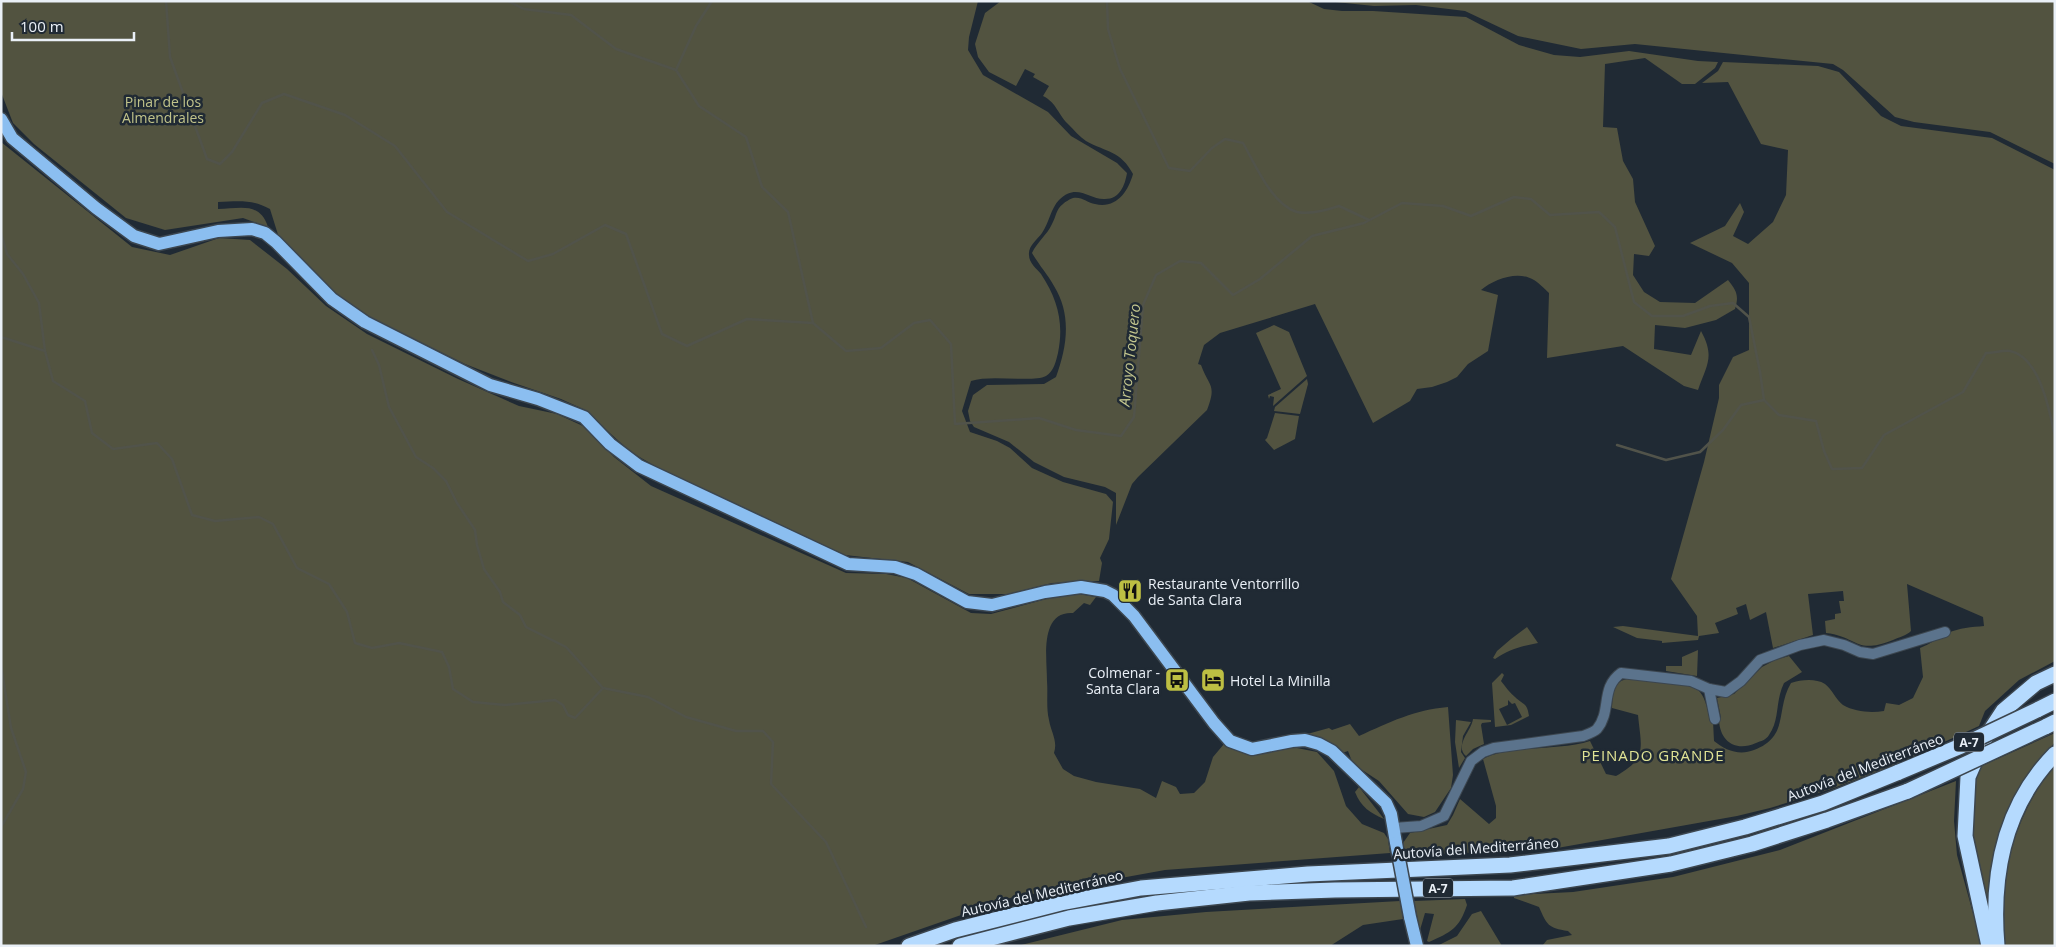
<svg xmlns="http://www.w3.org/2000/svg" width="2056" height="947" font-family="'Open Sans',sans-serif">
<rect width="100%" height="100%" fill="#202a34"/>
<!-- green -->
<g fill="#525340" fill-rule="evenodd">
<path d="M 1,1 L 978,1 L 969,37 L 968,50 L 983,75 L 1048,112 L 1071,136 L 1117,163 L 1127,173 C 1125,185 1120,199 1105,199 C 1089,200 1077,182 1059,200 C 1051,208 1049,223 1042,233 C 1037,240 1028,246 1029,255 C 1029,263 1037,269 1041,274 C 1058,300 1064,323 1058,353 C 1056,361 1054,371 1046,376 C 1032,383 991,374 971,381 L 962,411 L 970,432 L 997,441 L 1010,448 L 1032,468 L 1063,482 L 1106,494 L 1113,502 L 1109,539 L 1100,558 L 1102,563 L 1099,581 L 1052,583 L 1008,594 L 969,594 L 908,562 L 845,555 L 713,493 L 667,473 L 631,452 L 583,409 L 561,399 L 514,383 L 465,364 L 367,316 L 333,293 L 280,241 L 270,209 C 252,199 238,201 218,202 L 218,209 C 239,209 260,201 268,227 L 243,218 L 165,230 L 126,218 L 34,144 L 13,123 L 1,92 Z"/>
<path d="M 1001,1 L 1307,1 L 1324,9 L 1342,11 L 1373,11 L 1466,17 L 1519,45 L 1554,55 L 1580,57 L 1629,51 L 1698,61 L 1718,62 L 1715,68 L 1695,84 L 1682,84 L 1645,58 L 1605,64 L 1603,127 L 1617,128 L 1623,161 L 1633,179 L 1635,202 L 1655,246 L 1649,256 L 1634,254 L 1633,275 L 1644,292 L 1660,302 L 1695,303 L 1728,280 C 1737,291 1739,296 1735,309 L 1716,320 L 1685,328 L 1655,325 L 1654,349 L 1691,355 L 1701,331 C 1715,357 1707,364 1698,390 L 1684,386 L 1623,346 L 1547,358 L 1549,293 C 1545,289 1539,283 1534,280 C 1518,270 1494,279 1481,290 L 1498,295 L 1488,351 L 1468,364 L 1457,377 L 1447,382 L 1432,387 L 1417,389 L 1410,401 L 1373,423 L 1315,304 L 1220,333 L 1204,345 L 1198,364 L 1201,365 C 1209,387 1217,384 1207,410 L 1138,477 L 1132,484 L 1116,525 L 1116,493 L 1105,487 L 1064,477 L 1034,462 L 1009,442 L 974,427 L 970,421 L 968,411 L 973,395 L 987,385 L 1044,384 L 1056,377 C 1067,347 1072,315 1054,286 C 1048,275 1039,265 1032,253 C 1037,242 1047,235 1052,224 C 1056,217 1056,209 1063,204 C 1065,202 1070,199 1073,198 C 1081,196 1088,203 1095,204 C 1116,209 1128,192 1133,174 C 1121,151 1106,152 1086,141 C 1080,137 1074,130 1069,125 C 1058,115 1057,103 1043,96 L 1049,86 L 1033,77 L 1035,74 L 1025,69 L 1016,86 L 989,72 L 978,57 L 975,44 L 985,13 Z"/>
<path d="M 1326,1 L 2055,1 L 2055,164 L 1990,132 L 1914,122 L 1895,117 L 1843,70 L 1833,64 L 1635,44 L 1581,49 L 1518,36 L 1465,11 L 1416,5 L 1374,6 Z"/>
<path d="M 1723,62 L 1818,66 L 1839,72 L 1881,116 L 1901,126 L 1992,138 L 2055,170 L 2055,661 L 2019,680 L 1985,711 L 1979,726 L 1896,764 L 1834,788 L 1770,808 L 1737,816 L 1546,850 L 1405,855 L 1403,843 L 1410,833 L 1447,825 L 1453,815 L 1460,799 L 1489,824 L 1496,818 L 1496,806 L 1483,759 C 1506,745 1560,751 1590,741 L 1606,774 L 1616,776 C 1648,758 1641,747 1638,715 L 1612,708 C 1613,695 1612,682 1627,679 C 1643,680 1690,681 1700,692 C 1706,699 1708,712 1710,721 L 1713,721 L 1714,741 C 1725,750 1739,756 1754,750 C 1790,736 1775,710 1791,683 C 1801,680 1815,678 1825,684 C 1832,689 1836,700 1843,705 C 1855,712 1871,713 1884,711 L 1886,703 L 1899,705 L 1913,698 L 1923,677 L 1920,648 C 1930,644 1938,638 1948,633 C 1959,628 1972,627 1984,626 L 1983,617 L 1907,584 L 1911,631 C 1906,636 1899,637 1893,640 C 1855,655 1859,637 1826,633 L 1825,621 L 1835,619 L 1835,614 L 1841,613 L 1839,601 L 1844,601 L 1843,591 L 1808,594 L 1813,635 L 1773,648 L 1766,612 L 1750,620 L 1746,604 L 1736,608 L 1738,614 L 1715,623 L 1719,633 L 1699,636 L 1698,640 L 1662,643 L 1662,641 L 1637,638 L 1613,627 L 1623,626 L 1698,636 L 1697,616 L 1671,579 L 1704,462 L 1719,398 L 1719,385 L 1733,357 L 1749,350 L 1749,283 L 1732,263 L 1690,243 L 1725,226 L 1740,203 L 1744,212 L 1733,236 L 1748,244 L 1773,222 L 1786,195 L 1788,150 L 1761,144 L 1728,82 L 1702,83 L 1718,71 Z"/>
<path d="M 1,142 L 132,247 L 170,255 L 219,238 L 250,240 L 287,269 L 326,306 L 367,334 L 458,379 L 519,406 L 557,414 L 585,427 L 614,457 L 651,486 L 846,573 L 886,574 L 907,578 L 971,613 L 991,614 L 1057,596 L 1079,594 L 1096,597 L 1090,605 L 1084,603 L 1073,613 C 1039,611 1047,659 1047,681 C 1048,694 1046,708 1049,720 C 1051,732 1058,741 1054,753 L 1063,769 L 1074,776 L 1096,782 L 1140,789 L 1156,798 L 1162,781 L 1176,787 L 1180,794 L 1194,793 L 1205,782 L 1213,757 L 1224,744 L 1238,751 L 1253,754 L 1292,747 L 1317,752 L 1334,771 L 1346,806 L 1362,824 L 1384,833 L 1388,839 L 1390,853 L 1165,870 L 1010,898 L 872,946 L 1,946 Z"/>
<path d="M 1274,325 L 1289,332 L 1307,376 L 1273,406 L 1274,397 L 1270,396 L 1269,399 L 1268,395 L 1281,389 L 1256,333 Z"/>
<path d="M 1307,379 L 1308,384 L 1300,414 L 1274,411 L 1275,407 Z"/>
<path d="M 1275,413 L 1299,416 L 1295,439 L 1274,450 L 1265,440 L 1267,438 Z"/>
<path d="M 1527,627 L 1538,643 C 1522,646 1509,649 1495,659 L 1493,658 L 1497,651 L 1511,639 Z"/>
<path d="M 1698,650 L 1697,676 L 1666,671 L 1666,666 L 1682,666 L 1682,657 Z"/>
<path d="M 1789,656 L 1802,672 L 1784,683 C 1775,701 1780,720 1769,735 C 1766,740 1761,741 1756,743 C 1736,752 1720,742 1719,720 L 1721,718 L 1717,698 L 1734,694 L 1762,667 L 1775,660 Z"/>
<path d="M 1502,673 L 1504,675 L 1501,681 C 1505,686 1510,693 1515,697 C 1523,705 1527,702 1529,716 L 1511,725 L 1495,727 L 1492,683 ZM 1508,700 L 1512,704 L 1515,703 L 1522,717 L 1507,725 L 1499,709 L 1508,705 Z"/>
<path d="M 1448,707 L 1453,775 L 1451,788 L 1435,812 L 1424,817 L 1408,814 L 1379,781 L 1353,764 L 1348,751 L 1342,753 L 1300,736 L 1329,728 L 1332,730 L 1350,724 L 1359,736 C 1390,722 1414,710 1448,707 Z"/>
<path d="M 1473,719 L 1491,720 L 1491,722 L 1482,723 L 1481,725 L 1484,744 L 1473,749 L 1466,756 C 1454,745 1472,730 1473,719 Z"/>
<path d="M 1456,720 L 1471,722 L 1463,736 L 1461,752 L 1465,758 L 1459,768 L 1455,742 Z"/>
<path d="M 2055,733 L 2055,742 L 2037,766 L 1996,849 L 1990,878 L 1989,906 L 1986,906 L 1972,840 L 1975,769 Z"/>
<path d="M 2055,765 L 2055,946 L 2000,946 C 2001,929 1999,912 2001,896 C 2008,848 2024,802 2055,765 Z"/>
<path d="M 1956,781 L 1954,821 L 1957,855 L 1982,946 L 1542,946 L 1547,940 L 1572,935 L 1568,931 C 1548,928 1547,925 1539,907 L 1514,898 L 1514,895 L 1573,892 L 1673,877 L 1780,850 Z"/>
<path d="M 1359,787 L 1384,819 C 1370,813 1361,807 1355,792 Z"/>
<path d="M 1465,899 L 1467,905 C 1459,929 1451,932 1429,942 L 1427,941 L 1434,914 L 1425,913 L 1420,930 L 1414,901 Z"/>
<path d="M 1400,901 L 1403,919 L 1363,925 L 1330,946 L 1017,946 L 1122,920 L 1206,912 Z"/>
<path d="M 1481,911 L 1502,946 L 1437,946 L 1457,936 L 1472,914 Z"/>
</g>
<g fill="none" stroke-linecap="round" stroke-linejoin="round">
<!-- stream -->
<g stroke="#51534a" stroke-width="2.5">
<path d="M 166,1 L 170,57 L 207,159 L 220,164 L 232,152 L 262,103 L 284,94 L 345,115 L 395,146 L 447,212 L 528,261 L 553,254 L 605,225 L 626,234 L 662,334 L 687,346 L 747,319 L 813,323 L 846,351 L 881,348 L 914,323 L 930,320 L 951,344 L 955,424 L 1039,418 L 1076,430 L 1121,436 L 1134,417 L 1143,305 L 1156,275 L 1180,261 L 1201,263 L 1233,295 L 1260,279 L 1312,236 L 1364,223 L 1402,203 L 1443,206 L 1471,216 L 1514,197 L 1531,199 L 1550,215 L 1599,212 L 1615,227 L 1634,302 L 1652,316 L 1683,316 L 1710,306 L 1733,303 L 1749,317 L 1760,372 L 1764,400 L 1779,415 L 1816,421 L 1824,451 L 1832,469 L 1862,468 L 1884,435 L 1963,392 L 1986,353 C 1993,353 2003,350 2010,351 C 2040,357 2050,412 2055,437"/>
<path d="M 508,1 L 524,9 L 571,15 L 616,49 L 676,70 L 699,106 L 746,137 L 762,187 L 788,212 L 813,323"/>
<path d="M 1107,1 L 1108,29 L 1120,69 L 1169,168 L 1190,171 L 1212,148 L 1225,139 L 1243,143 C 1255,164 1272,205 1297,212 C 1310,215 1327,210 1339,206 L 1369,220"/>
<path d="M 676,70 L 696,26 L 712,1"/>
<path d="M 1,233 L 7,254 L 23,274 L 39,303 L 45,351 L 53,381 L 85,401 L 92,433 L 113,449 L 157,443 L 172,459 L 192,515 L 215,521 L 259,517 L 273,524 L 297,568 L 329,584 L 347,612 L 355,643 L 372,648 L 399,643 L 442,652 L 449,667 L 453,689 L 473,702 L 505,705 L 555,700 L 563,705 L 568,715 L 575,718 L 603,688 L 648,697 L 686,717 L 736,731 L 763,731 L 773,742 L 771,784 L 826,842 L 866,927"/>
<path d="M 1,337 L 45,351"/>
<path d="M 372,350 L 379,365 L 389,407 L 416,457 L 433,468 L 446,481 L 457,503 L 475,530 L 477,545 L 484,569 L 500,592 L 503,602 L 520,615 L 526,627 L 566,647 L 603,688"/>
<path d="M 1617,445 L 1666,460 L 1700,452 L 1723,430 L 1741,405 L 1764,400"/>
<path d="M 1,665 L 11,728 L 26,772 L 23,789 L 1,827"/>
</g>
<defs>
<g id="minor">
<path d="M 1709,689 L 1715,719"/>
<path d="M 1394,828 L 1421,826 L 1444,816 L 1471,761 L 1483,752 L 1494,748 L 1583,736 C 1588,734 1594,732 1597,729 C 1612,711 1600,688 1621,673 L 1691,681 L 1709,689 L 1726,692 L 1741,681 L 1760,660 L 1800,645 L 1824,640 L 1844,645 L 1860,652 L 1873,654 L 1945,632"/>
</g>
<g id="major">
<path d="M 1,119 L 12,138 L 96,208 L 134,236 L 159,244 L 218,231 L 252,229 L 265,233 L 276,242 L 332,299 L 365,322 L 490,385 L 538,399 L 584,417 L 610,444 L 639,466 L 848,564 L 895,567 L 916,574 L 967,602 L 992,605 L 1045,592 L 1081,587 L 1105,591 L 1113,595 L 1134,616 L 1214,723 L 1230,741 L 1252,749 L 1292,741 L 1305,740 L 1319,744 L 1332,751 L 1386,803 L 1391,814 L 1396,843"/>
<path d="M 1410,917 L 1417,946"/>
</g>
<g id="highway">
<path d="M 2037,710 L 2055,701"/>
<path d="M 2045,727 L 2055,722"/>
<path d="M 909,946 L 955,930 L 1061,903 L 1141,888 L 1308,874 L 1510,865 L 1669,846 L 1745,827 L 1823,803 L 1899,772"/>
<path d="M 960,946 L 1069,918 L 1157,903 L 1249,893 L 1335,890 L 1513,888 L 1671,864 L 1752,844 L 1827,820 L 1908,791"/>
<path d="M 1989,946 L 1965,836 L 1968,777 L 1984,740 L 2003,711 L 2036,683 L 2055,674"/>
<path d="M 1997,946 C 1991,876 2004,806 2055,754"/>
</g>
</defs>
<!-- minor casing -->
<use href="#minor" stroke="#3c464f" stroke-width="12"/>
<!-- major casing -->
<use href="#major" stroke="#3c464f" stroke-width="15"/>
<!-- highway casing -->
<use href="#highway" stroke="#3c464f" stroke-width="18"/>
<!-- minor -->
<use href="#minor" stroke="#5b738c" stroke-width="10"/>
<!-- major -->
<use href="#major" stroke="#8bbef0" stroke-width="12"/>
<!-- highway -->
<use href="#highway" stroke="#b5dafe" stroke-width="15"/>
<defs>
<path id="major-bridge" d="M 1396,843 L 1410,917"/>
<g id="highway-bridge">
<path d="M 1899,772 L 1961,746 L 2037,710"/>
<path d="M 1908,791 L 2045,727"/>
</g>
</defs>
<!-- major-bridge casing -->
<use href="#major-bridge" stroke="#3c464f" stroke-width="15" stroke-linecap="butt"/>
<!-- highway-bridge casing -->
<use href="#highway-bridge" stroke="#3c464f" stroke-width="18" stroke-linecap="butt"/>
<!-- major-bridge -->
<use href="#major-bridge" stroke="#8bbef0" stroke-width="12"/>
<!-- highway-bridge -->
<use href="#highway-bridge" stroke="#b5dafe" stroke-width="15"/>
</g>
<!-- icons -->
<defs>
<symbol id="restaurant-square" viewBox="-11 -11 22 22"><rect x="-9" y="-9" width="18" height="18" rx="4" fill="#bdbf43" stroke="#202a34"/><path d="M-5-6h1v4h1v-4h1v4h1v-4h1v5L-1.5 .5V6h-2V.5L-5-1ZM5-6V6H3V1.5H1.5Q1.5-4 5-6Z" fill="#111"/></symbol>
<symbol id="bus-square" viewBox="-11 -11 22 22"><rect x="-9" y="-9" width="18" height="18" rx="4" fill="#bdbf43" stroke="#202a34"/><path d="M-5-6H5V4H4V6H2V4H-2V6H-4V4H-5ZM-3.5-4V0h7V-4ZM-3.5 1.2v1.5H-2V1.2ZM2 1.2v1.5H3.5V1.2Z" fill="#111"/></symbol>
<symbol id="hotel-square" viewBox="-11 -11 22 22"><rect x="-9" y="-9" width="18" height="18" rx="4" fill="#bdbf43" stroke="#202a34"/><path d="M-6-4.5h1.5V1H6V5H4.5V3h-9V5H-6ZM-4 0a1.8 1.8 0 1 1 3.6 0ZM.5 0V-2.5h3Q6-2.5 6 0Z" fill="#111"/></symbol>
</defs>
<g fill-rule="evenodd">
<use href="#restaurant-square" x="1116" y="577" width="28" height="28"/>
<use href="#bus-square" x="1163" y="666" width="28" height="28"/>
<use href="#hotel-square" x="1199" y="666" width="28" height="28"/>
</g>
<g text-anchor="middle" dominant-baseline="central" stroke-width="5" stroke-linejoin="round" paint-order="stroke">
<!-- shield labels -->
<g fill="#202a34" stroke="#adb5bc" stroke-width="1">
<rect x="1954" y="732.5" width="30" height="19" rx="4"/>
<rect x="1423" y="878.5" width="30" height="19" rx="4"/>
</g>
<g font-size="12" font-weight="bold" fill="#eaf0f7">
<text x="1969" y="742">A-7</text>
<text x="1438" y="888">A-7</text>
</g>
<!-- park labels -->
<g font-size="14" fill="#c1c38a" stroke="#202a34">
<text x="163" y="101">Pinar de los<tspan x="163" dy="16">Almendrales</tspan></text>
</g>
<!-- poi labels -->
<g font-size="14" fill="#eaf0f7" stroke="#202a34" text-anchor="start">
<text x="1148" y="583">Restaurante Ventorrillo<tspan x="1148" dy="16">de Santa Clara</tspan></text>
<text x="1160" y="672" text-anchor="end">Colmenar -<tspan x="1160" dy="16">Santa Clara</tspan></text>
<text x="1230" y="680">Hotel La Minilla</text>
</g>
<!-- street labels -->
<g font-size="14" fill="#eaf0f7" stroke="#202a34">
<text transform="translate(1865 767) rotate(-21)">Autovía del Mediterráneo</text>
<text transform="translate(1476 848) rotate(-4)">Autovía del Mediterráneo</text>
<text transform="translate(1042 893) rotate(-13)">Autovía del Mediterráneo</text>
</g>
<!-- water labels -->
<g font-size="15" font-style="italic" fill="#c5c88f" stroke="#202a34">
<text transform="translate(1129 355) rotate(-84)">Arroyo Toquero</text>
</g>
<!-- neighbourhood labels -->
<g font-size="15" letter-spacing="1" fill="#e1e495" stroke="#202a34">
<text x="1653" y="755">PEINADO GRANDE</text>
</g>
</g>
<!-- border -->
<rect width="2056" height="947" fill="none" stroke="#eaf0f7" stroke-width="5"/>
<!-- scale -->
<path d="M12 32v8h122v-8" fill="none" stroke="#eaf0f7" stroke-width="2.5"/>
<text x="20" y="32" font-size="15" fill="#eaf0f7" stroke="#202a34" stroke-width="4" paint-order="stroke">100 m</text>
</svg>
